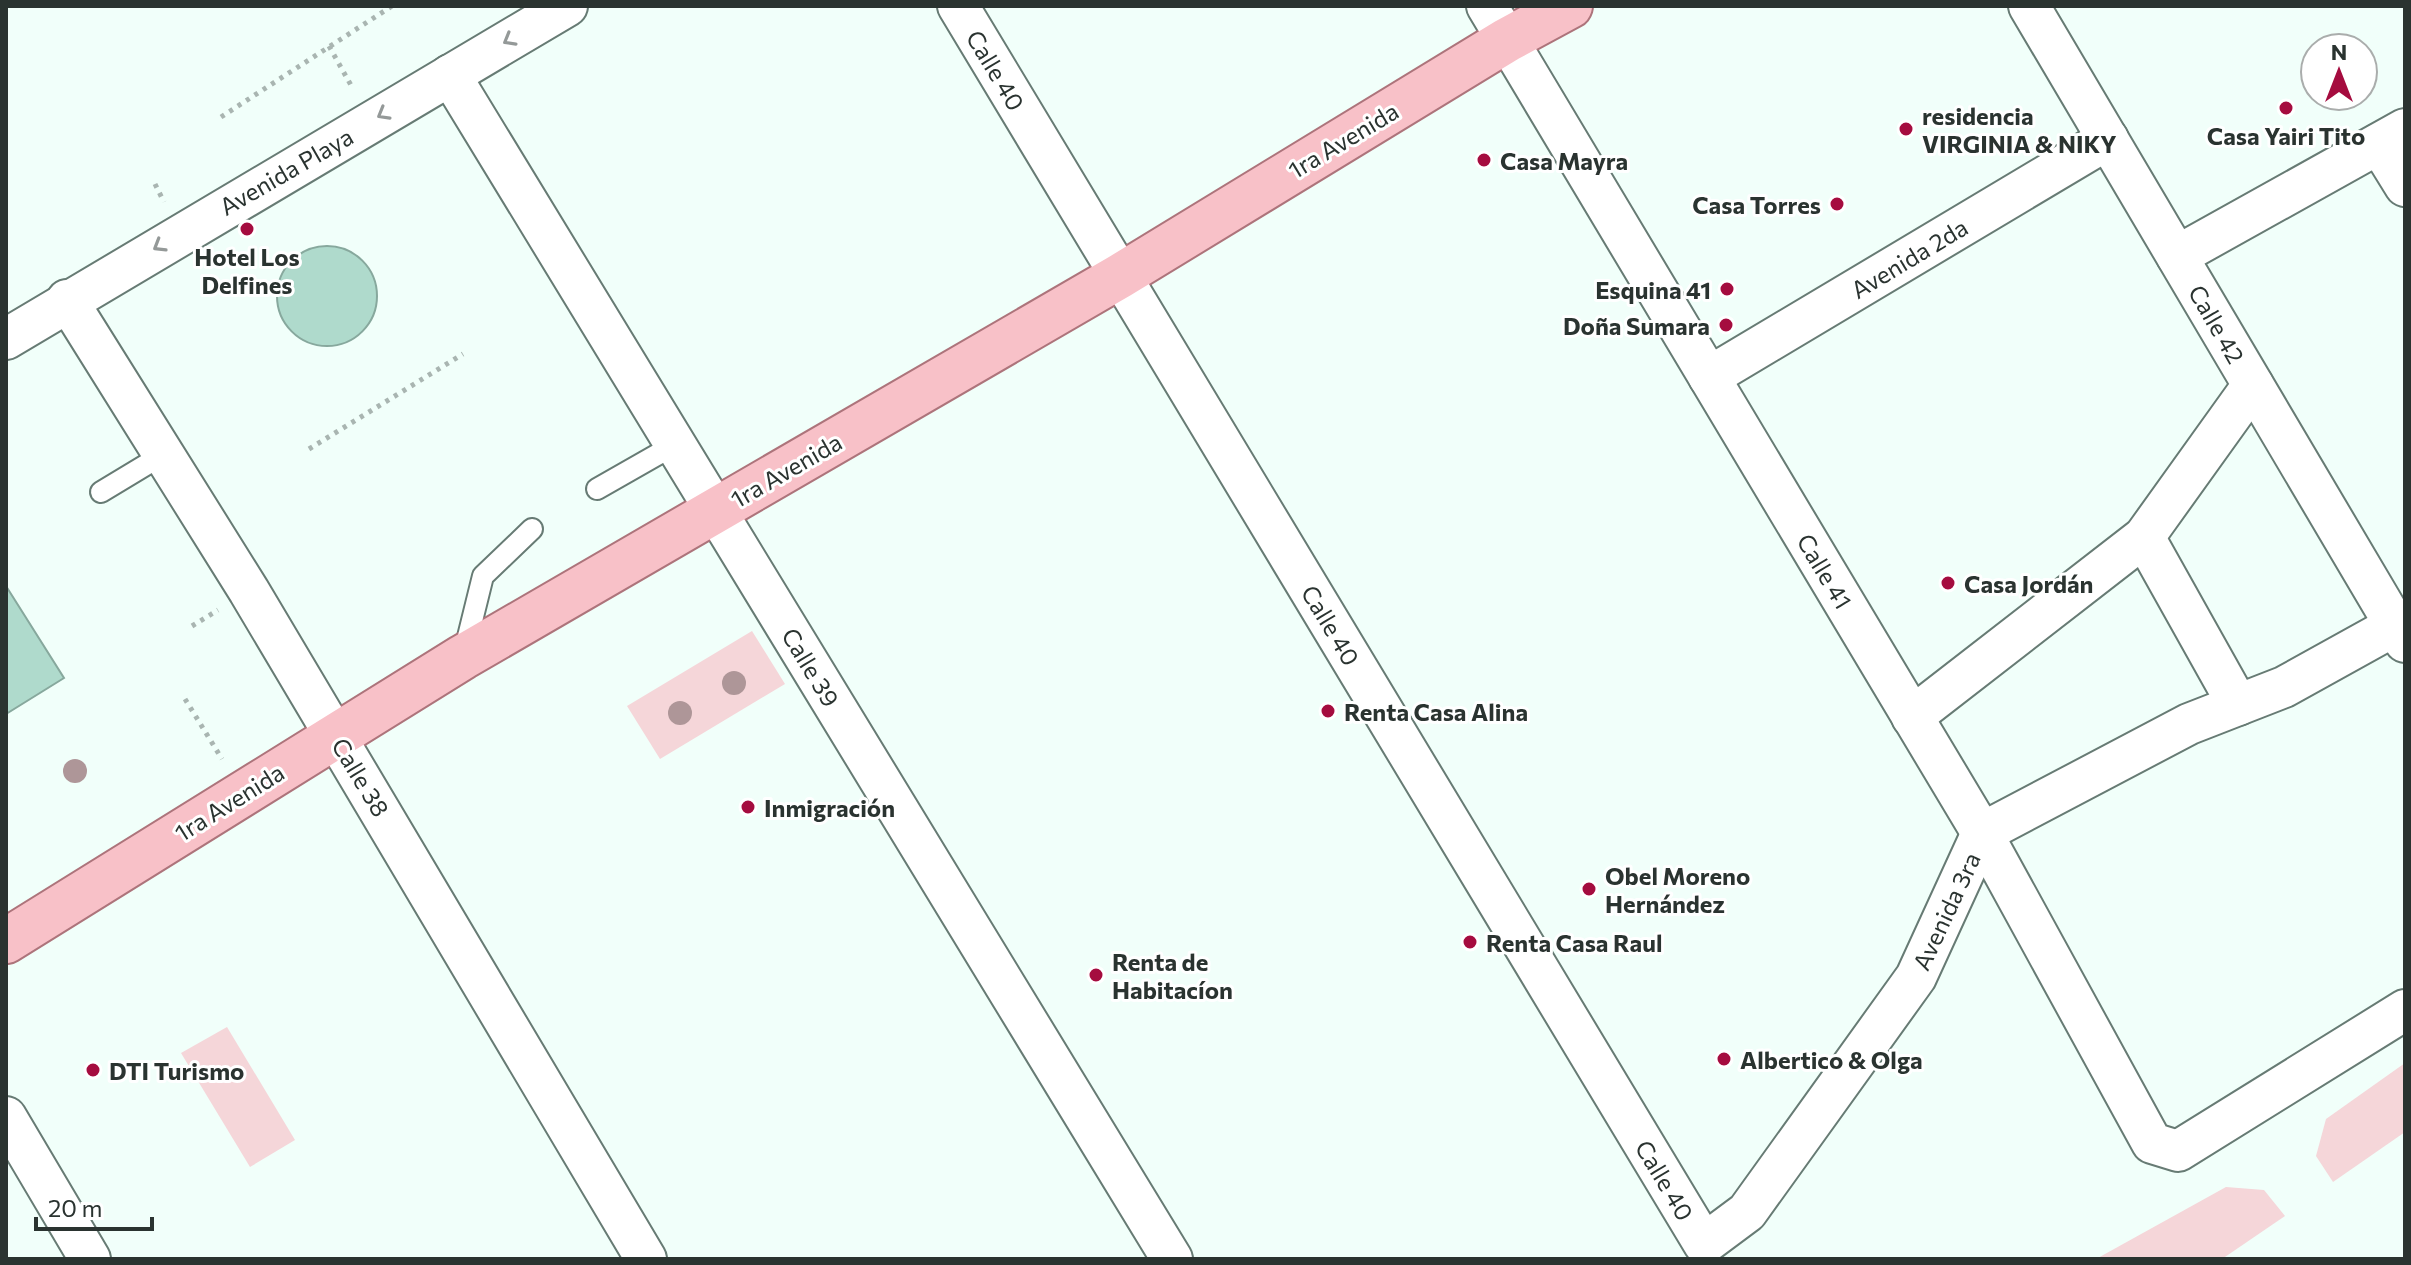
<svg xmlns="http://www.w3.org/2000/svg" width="2411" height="1265" font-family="Commissioner,sans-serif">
<rect width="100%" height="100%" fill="#f1fffa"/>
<!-- green -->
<g fill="#f5d6d9">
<path d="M 752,631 L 785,684 L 660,759 L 627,706 Z"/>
<path d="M 227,1027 L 295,1140 L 250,1167 L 181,1053 Z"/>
<path d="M 2405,1063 L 2405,1132 L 2333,1182 L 2316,1156 L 2326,1119 Z"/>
<path d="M 2226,1187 L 2264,1190 L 2285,1216 L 2222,1259 L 2096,1259 Z"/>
</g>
<!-- water -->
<g fill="#afdacc" stroke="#87a89d" stroke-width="2">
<circle cx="327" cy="296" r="50"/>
<path d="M 6,586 L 64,678 L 6,714 Z"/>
</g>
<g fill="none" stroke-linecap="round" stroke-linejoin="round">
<defs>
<g id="lane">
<path d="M 597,489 L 676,444"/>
<path d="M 101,492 L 164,454"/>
<path d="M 464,653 L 483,576 L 532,529"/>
</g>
<g id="street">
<path d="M 958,6 L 1704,1244 L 1747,1212 L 1916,977 L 1982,833 L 2189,724 L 2284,687 L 2405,620"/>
<path d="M 1487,6 L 1982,833 L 2152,1143 L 2178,1151 L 2405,1010"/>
<path d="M 2029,6 L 2405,642"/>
<path d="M 450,75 L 1172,1259"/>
<path d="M 2379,144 L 2405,186"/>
<path d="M 2177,256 L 2405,129"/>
<path d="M 67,300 L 249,591 L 646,1259"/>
<path d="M 6,339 L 567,6"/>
<path d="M 1709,377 L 2108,139"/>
<path d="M 2144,537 L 2238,705"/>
<path d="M 1912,717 L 2144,537 L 2253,385"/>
<path d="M 6,1117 L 90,1259"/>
</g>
<path id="primary" d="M 6,941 L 463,657 L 1120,276 L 1507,40 L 1570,6"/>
</defs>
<!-- lane casing -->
<use href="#lane" stroke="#677b74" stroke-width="24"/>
<!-- street casing -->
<use href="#street" stroke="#677b74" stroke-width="44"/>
<!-- primary casing -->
<use href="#primary" stroke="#ad747b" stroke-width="48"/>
<!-- path -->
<g stroke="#a9b5b1" stroke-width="5" stroke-dasharray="4 6" stroke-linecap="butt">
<path d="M 329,46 L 352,87"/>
<path d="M 221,117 L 392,6"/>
<path d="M 155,184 L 164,202"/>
<path d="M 309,449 L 463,354"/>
<path d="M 192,626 L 218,610"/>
<path d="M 185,699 L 222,759"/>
</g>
<!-- lane -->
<use href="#lane" stroke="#fff" stroke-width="20"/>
<!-- street -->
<use href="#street" stroke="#fff" stroke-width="40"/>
<!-- primary -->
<use href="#primary" stroke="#f8c1c8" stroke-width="44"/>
</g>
<!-- trees -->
<g fill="#ae9698">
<circle cx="734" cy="683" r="12"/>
<circle cx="680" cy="713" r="12"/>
<circle cx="75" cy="771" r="12"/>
</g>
<!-- one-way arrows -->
<defs><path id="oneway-chevron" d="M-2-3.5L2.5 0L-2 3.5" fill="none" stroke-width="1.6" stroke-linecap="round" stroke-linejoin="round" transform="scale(2)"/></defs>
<g stroke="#949998">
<use href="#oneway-chevron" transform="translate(509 40) rotate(150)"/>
<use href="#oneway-chevron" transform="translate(383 114) rotate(150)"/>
<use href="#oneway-chevron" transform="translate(159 246) rotate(149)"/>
</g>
<!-- markers -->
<g fill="#a50c3f" stroke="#fff" stroke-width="3">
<circle cx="2286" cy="108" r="8"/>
<circle cx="1906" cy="129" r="8"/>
<circle cx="1484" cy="160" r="8"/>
<circle cx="1837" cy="204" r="8"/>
<circle cx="247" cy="229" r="8"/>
<circle cx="1727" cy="289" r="8"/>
<circle cx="1726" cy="325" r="8"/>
<circle cx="1948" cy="583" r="8"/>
<circle cx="1328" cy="711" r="8"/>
<circle cx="748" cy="807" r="8"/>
<circle cx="1589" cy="889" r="8"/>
<circle cx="1470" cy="942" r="8"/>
<circle cx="1096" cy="975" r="8"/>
<circle cx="1724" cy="1059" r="8"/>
<circle cx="93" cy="1070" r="8"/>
</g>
<g text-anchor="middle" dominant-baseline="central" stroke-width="6" stroke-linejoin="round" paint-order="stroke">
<!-- street labels -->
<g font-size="24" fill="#2a3330" stroke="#fff">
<text transform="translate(996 70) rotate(59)">Calle 40</text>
<text transform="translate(1343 140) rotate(-31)">1ra Avenida</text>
<text transform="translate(286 171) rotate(-30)">Avenida Playa</text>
<text transform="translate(1909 258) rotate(-31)">Avenida 2da</text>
<text transform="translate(2217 324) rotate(60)">Calle 42</text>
<text transform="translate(786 470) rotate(-30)">1ra Avenida</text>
<text transform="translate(1825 571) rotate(59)">Calle 41</text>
<text transform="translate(1331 625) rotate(59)">Calle 40</text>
<text transform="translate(811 667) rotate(59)">Calle 39</text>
<text transform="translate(361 777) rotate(59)">Calle 38</text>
<text transform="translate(229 802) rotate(-32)">1ra Avenida</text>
<text transform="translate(1946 911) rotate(-65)">Avenida 3ra</text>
<text transform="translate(1665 1180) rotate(59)">Calle 40</text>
</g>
<!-- poi labels -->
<g font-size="24" font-weight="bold" fill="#2a3330" stroke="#fff" text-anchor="start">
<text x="1922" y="115">residencia<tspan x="1922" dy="28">VIRGINIA &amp; NIKY</tspan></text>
<text x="2286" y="135" text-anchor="middle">Casa Yairi Tito</text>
<text x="1500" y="160">Casa Mayra</text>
<text x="1821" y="204" text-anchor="end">Casa Torres</text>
<text x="247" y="256" text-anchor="middle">Hotel Los<tspan x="247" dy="28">Delfines</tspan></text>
<text x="1711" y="289" text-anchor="end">Esquina 41</text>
<text x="1710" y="325" text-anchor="end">Doña Sumara</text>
<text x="1964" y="583">Casa Jordán</text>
<text x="1344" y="711">Renta Casa Alina</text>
<text x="764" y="807">Inmigración</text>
<text x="1605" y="875">Obel Moreno<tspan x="1605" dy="28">Hernández</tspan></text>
<text x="1486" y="942">Renta Casa Raul</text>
<text x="1112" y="961">Renta de<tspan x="1112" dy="28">Habitacíon</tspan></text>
<text x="1740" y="1059">Albertico &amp; Olga</text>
<text x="109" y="1070">DTI Turismo</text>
</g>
</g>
<!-- border -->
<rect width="2411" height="1265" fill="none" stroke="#2a3330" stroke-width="16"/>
<!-- north arrow -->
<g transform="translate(2339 72)"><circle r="38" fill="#ffffff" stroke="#aaadac" stroke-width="2"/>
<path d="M0-6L14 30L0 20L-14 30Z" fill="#a50c3f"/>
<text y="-12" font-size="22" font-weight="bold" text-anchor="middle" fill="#2a3330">N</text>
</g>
<!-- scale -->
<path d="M36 1217v12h116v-12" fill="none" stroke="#2a3330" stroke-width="4"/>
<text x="48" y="1217" font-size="24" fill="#2a3330" stroke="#ffffff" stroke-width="6" paint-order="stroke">20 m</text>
</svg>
